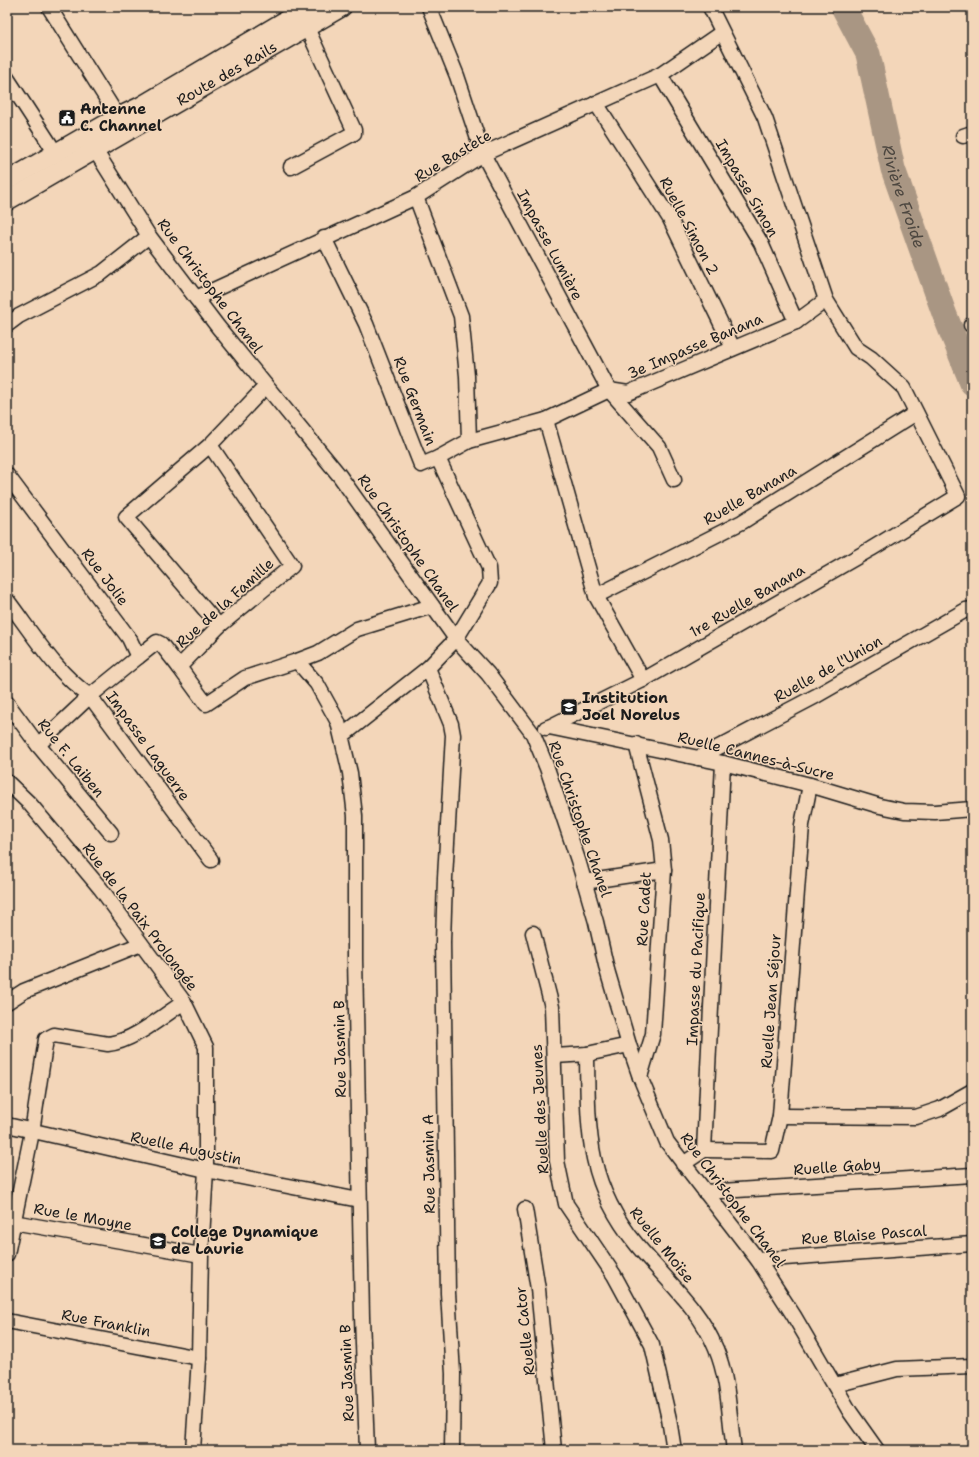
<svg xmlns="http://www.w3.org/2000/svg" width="979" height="1457" font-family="'Shantell Sans',sans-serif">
<rect width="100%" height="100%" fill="#f3d6b9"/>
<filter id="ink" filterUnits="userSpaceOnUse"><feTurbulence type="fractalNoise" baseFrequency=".025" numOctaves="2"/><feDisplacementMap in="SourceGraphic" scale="8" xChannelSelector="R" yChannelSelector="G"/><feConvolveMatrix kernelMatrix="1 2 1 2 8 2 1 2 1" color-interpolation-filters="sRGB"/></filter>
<g filter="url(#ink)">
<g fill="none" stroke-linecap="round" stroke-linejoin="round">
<!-- river -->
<path stroke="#a99683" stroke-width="25" id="s1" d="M 843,7 L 868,54 L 893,169 L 944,313 L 972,383"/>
<defs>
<g id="minor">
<path d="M 49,7 L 118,117"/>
<path d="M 429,7 L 457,76 L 483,154 L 609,390 L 659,447 L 674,480"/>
<path d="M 660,75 L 761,243 L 796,322"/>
<path d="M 7,78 L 55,152"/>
<path d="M 596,103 L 670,219 L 733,348"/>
<path d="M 963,136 L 972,133"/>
<path d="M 90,142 L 149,236 L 218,327 L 339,475 L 456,639 L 488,674 L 533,734 L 547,768 L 578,860 L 596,922 L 607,970 L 629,1045 L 640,1077 L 667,1142 L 758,1260 L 794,1316 L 850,1412 L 877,1450"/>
<path d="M 291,167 L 354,133 L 354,130 L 307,28"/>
<path d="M 416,197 L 461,316 L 467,376 L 469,441"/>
<path d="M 324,238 L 366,324 L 421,465 L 438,458 L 489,568 L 490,583 L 456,639 L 428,668 L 342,736"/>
<path d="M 196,298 L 416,197 L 483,154 L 660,75 L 721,33"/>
<path d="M 7,325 L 19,316 L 102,273 L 149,236"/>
<path d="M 971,325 L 972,325"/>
<path d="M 546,420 L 596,596 L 643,680"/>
<path d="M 210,445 L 292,566 L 219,626 L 179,667 L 206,704 L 245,678 L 297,661 L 318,653 L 357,629 L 432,606"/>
<path d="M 438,458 L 469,441 L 546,420 L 609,390 L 628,393 L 796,322 L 826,300"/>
<path d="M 7,475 L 129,638 L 138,657 L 157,642 L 161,644 L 179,667"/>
<path d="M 596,596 L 742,522 L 916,413"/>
<path d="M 7,600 C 32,633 56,673 90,696 L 211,860"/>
<path d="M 219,626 L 126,517 L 210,445 L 266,386"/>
<path d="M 297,661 L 317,684 L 338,722 L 350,773 L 355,816 L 355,958 L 362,1317 L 367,1450"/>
<path d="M 428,668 L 451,724 L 453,735 L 445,878 L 443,942 L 448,1293 L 453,1374 L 452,1450"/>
<path d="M 7,703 L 38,745 L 111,833"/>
<path d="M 549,727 L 643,680 L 871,549 L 958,496 L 904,388 L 871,358 L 856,348 L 826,300 L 765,118 L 710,7"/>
<path d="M 546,728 L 549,727 L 723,763 L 810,785 L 880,806 L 904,811 L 935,812 L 972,809"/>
<path d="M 636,744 L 661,840 L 664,870 L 653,1034 L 640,1077"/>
<path d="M 38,745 L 90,696 L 138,657"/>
<path d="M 698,758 L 816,696 L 966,610 L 972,609"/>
<path d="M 7,782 L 30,804 L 101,889 L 184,1002 L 206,1047 L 206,1170 L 201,1255 L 199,1358 L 193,1450"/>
<path d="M 584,882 L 664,870"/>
<path d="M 533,933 L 552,1007 L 557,1161 L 566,1204 L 614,1275 L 652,1345 L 669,1419 L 674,1450"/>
<path d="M 7,1002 L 24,991 L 141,944"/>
<path d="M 587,1054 C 588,1130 586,1183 637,1245 C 664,1278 700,1308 716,1349 C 729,1380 729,1417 734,1450"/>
<path d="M 555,1056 L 587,1054 L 629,1045"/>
<path d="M 780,1116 L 916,1117 L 940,1109 L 972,1091"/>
<path d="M 7,1125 L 206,1170 L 359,1200"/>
<path d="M 704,1150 L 772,1151 L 780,1116 L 802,825 L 810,785"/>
<path d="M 683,1164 L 704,1150 L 723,763"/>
<path d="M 705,1192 L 972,1175"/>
<path d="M 525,1209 L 538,1289 L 554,1450"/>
<path d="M 7,1221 L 201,1255"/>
<path d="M 7,1254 L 32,1132 L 46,1039 L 54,1035 L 108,1044 C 132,1042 163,1016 184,1002"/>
<path d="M 758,1260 L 972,1244"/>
<path d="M 7,1321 L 199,1358"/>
<path d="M 835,1385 L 897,1369 L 972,1366"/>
</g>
<g id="major">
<path d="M 7,181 L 118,117 L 141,106 L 308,7"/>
<path id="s2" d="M 7,201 L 342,7"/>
</g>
</defs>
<!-- minor casing -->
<use href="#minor" stroke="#1c1c1c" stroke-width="17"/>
<!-- major casing -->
<use href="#major" stroke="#1c1c1c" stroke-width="21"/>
<!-- minor -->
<use href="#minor" stroke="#f3d6b9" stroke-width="14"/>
<!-- major -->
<use href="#major" stroke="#f3d6b9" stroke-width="18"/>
</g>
</g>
<!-- icons -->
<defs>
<symbol id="civic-square" viewBox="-11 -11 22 22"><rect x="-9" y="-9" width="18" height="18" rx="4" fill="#1c1c1c" stroke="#f3d6b9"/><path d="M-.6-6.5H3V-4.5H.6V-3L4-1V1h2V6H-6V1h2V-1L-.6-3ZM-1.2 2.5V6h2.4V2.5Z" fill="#fff"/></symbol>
<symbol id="school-square" viewBox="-11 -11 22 22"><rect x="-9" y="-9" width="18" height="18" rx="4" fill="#1c1c1c" stroke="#f3d6b9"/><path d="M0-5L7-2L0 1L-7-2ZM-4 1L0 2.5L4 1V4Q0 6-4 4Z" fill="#fff"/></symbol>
</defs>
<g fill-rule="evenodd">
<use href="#civic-square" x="57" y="108" width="20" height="20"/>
<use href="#school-square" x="559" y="697" width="20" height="20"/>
<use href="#school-square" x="148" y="1231" width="20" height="20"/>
</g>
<g text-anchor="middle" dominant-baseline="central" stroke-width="3" stroke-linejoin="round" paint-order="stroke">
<!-- street labels -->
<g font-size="15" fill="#1c1c1c" stroke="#f3d6b9">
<text stroke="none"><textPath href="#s2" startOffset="254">Route des Rails</textPath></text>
<text transform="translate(453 156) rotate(-31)">Rue Bastete</text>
<text transform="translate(747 188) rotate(60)">Impasse Simon</text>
<text transform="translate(689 226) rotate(62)">Ruelle Simon 2</text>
<text transform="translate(550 245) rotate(62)">Impasse Lumière</text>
<text transform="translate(210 286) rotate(53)">Rue Christophe Chanel</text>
<text transform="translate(695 346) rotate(-23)">3e Impasse Banana</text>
<text transform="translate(415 401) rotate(69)">Rue Germain</text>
<text transform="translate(750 495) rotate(-30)">Ruelle Banana</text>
<text transform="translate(408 543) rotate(55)">Rue Christophe Chanel</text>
<text transform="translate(105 577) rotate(53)">Rue Jolie</text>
<text transform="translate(747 601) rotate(-30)">1re Ruelle Banana</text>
<text transform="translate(225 603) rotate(-42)">Rue de la Famille</text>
<text transform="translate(828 669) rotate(-29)">Ruelle de l'Union</text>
<text transform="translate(148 746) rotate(54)">Impasse Laguerre</text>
<text transform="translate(756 756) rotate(14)">Ruelle Cannes-à-Sucre</text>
<text transform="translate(71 758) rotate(51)">Rue F. Laiben</text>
<text transform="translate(580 819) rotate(71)">Rue Christophe Chanel</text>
<text transform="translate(644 909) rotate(-87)">Rue Cadet</text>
<text transform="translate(140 917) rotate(53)">Rue de la Paix Prolongée</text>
<text transform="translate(696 969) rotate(-87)">Impasse du Pacifique</text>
<text transform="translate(771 1001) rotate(-86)">Ruelle Jean Séjour</text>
<text transform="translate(340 1049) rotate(-91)">Rue Jasmin B</text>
<text transform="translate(540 1109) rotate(-93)">Ruelle des Jeunes</text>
<text transform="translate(186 1148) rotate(12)">Ruelle Augustin</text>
<text transform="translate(429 1164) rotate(-91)">Rue Jasmin A</text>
<text transform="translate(837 1167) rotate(-4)">Ruelle Gaby</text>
<text transform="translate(733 1200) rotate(53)">Rue Christophe Chanel</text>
<text transform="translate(83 1217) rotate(10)">Rue le Moyne</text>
<text transform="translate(864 1235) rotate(-4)">Rue Blaise Pascal</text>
<text transform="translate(662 1245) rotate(51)">Ruelle Moïse</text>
<text transform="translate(106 1323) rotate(11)">Rue Franklin</text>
<text transform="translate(525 1331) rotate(-96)">Ruelle Cator</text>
<text transform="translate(347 1373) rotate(-92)">Rue Jasmin B</text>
</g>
<!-- poi labels -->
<g font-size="15" font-weight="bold" fill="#1c1c1c" stroke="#f3d6b9" text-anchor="start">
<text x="80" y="109">Antenne<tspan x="80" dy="17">C. Channel</tspan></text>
<text x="582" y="698">Institution<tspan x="582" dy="17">Joel Norelus</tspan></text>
<text x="171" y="1232">College Dynamique<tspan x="171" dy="17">de Laurie</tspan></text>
</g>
<!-- water labels -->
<g font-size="16" font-style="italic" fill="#4d4740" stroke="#f3d6b9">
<text stroke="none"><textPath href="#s1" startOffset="200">Rivière Froide</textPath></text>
</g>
</g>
<!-- margin -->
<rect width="979" height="1457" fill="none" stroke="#f3d6b9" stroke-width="24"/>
<rect x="12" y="12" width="955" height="1433" fill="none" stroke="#1c1c1c" stroke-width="1.5" filter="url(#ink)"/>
</svg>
